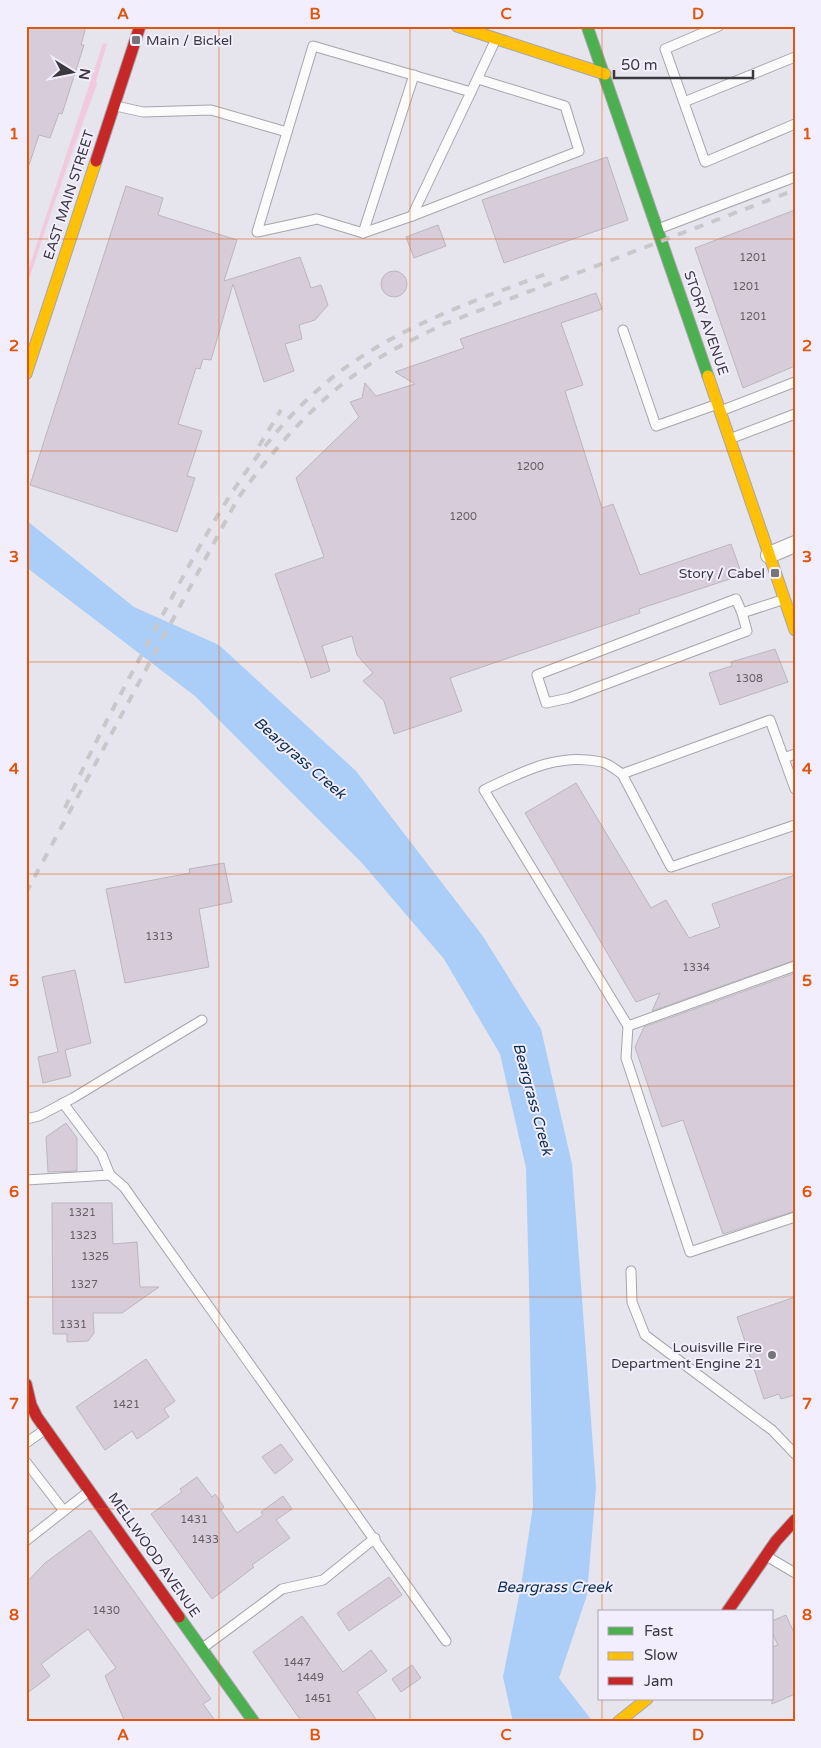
<svg xmlns="http://www.w3.org/2000/svg" width="821" height="1748" font-family="'Varela Round',sans-serif">
<rect width="100%" height="100%" fill="#e6e4ec"/>
<!-- green -->
<path fill="#f1cae0" d="M 103,43 L 107,44 L 96,81 L 97,84 C 72,152 48,220 26,289 L 26,277 Z"/>
<!-- water -->
<path fill="#aacef8" d="M 26,520 L 134,607 L 219,645 L 356,771 L 482,935 L 541,1029 L 572,1164 L 596,1487 L 587,1595 L 559,1678 L 593,1722 L 513,1722 L 503,1677 L 521,1586 L 533,1506 L 529,1287 L 526,1168 L 500,1054 L 444,959 L 362,863 L 195,696 L 26,567 Z"/>
<!-- building -->
<g fill="#d7ccda" stroke="#bbb7bd">
<path d="M 26,26 L 86,26 L 81,45 L 84,45 L 62,114 L 59,113 L 50,138 L 39,135 L 29,165 L 26,165 Z"/>
<path d="M 607,157 L 628,220 L 504,263 L 482,200 Z"/>
<path d="M 126,186 L 163,198 L 158,215 L 237,240 L 224,281 L 300,257 L 311,288 L 321,285 L 328,305 L 315,320 L 299,325 L 302,339 L 285,344 L 294,371 L 264,382 L 233,284 L 211,360 L 203,359 L 200,369 L 196,368 L 178,424 L 202,431 L 187,476 L 195,478 L 177,532 L 30,485 Z"/>
<path d="M 795,210 L 795,366 L 743,388 L 695,248 Z"/>
<path d="M 438,225 L 446,246 L 414,258 L 406,237 Z"/>
<circle cx="394" cy="284" r="13"/>
<path d="M 596,293 L 602,309 L 561,323 L 583,385 L 565,391 L 602,508 L 613,504 L 640,575 L 731,544 L 742,575 L 639,609 L 640,613 L 450,678 L 462,711 L 394,734 L 384,701 L 363,681 L 373,673 L 357,655 L 352,636 L 322,646 L 330,671 L 311,678 L 309,671 L 275,574 L 324,557 L 296,478 L 359,417 L 350,402 L 362,398 L 365,383 L 376,396 L 415,384 L 395,372 L 464,348 L 460,339 Z"/>
<path d="M 775,649 L 788,682 L 720,705 L 709,673 L 732,666 L 731,662 Z"/>
<path d="M 576,783 L 651,908 L 666,900 L 689,938 L 720,927 L 712,904 L 795,875 L 795,960 L 652,1011 L 660,993 L 636,1002 L 525,813 Z"/>
<path d="M 224,863 L 232,902 L 199,909 L 209,967 L 125,983 L 106,889 L 190,873 L 189,869 Z"/>
<path d="M 75,970 L 91,1043 L 65,1050 L 71,1076 L 43,1083 L 38,1057 L 58,1052 L 42,977 Z"/>
<path d="M 795,973 L 795,1211 L 723,1234 L 683,1120 L 662,1127 L 635,1047 L 644,1027 Z"/>
<path d="M 66,1123 L 77,1138 L 77,1171 L 48,1172 L 46,1137 Z"/>
<path d="M 52,1203 L 112,1203 L 113,1244 L 137,1242 L 140,1287 L 159,1287 L 122,1313 L 93,1313 L 94,1333 L 88,1341 L 67,1342 L 67,1334 L 53,1334 Z"/>
<path d="M 795,1297 L 795,1395 L 781,1399 L 779,1394 L 764,1399 L 737,1317 Z"/>
<path d="M 146,1359 L 175,1401 L 164,1409 L 169,1417 L 137,1439 L 132,1431 L 105,1450 L 76,1407 Z"/>
<path d="M 281,1444 L 293,1460 L 275,1474 L 262,1457 Z"/>
<path d="M 197,1477 L 212,1497 L 215,1494 L 224,1507 L 221,1510 L 237,1533 L 263,1515 L 261,1512 L 283,1496 L 292,1509 L 276,1520 L 290,1538 L 252,1565 L 254,1567 L 212,1599 L 151,1514 L 182,1492 L 180,1489 Z"/>
<path d="M 90,1530 L 211,1699 L 203,1704 L 216,1722 L 125,1722 L 105,1676 L 116,1668 L 88,1629 L 41,1664 L 50,1676 L 26,1694 L 26,1583 L 45,1563 Z"/>
<path d="M 389,1577 L 402,1595 L 349,1631 L 337,1613 Z"/>
<path d="M 786,1615 L 795,1635 L 795,1694 L 772,1704 L 772,1647 L 778,1645 L 772,1633 L 772,1621 Z"/>
<path d="M 302,1616 L 343,1672 L 371,1650 L 387,1671 L 357,1692 L 378,1722 L 302,1722 L 292,1708 L 253,1652 Z"/>
<path d="M 412,1665 L 421,1678 L 401,1692 L 392,1679 Z"/>
</g>
<g fill="none" stroke-linecap="round" stroke-linejoin="round">
<defs>
<g id="lane">
<path d="M 719,26 L 665,49 L 705,162 L 795,124"/>
<path d="M 471,92 L 412,216 L 579,151 L 565,106 L 478,79"/>
<path d="M 684,102 L 795,57"/>
<path d="M 116,106 L 143,112 L 211,110 L 287,132"/>
<path d="M 412,216 L 363,233 L 317,219 L 257,232 L 313,46 L 471,92 L 496,39"/>
<path d="M 658,229 L 795,177"/>
<path d="M 363,233 L 414,75"/>
<path d="M 623,330 L 656,426 L 715,405"/>
<path d="M 723,410 L 795,382"/>
<path d="M 732,438 L 795,414"/>
<path d="M 742,613 L 736,599 L 537,675 L 546,703 L 569,698 L 747,631 L 742,613 L 782,600"/>
<path d="M 784,758 L 795,754"/>
<path d="M 622,774 C 616,770 609,764 602,762 C 558,752 522,772 484,790 L 628,1026 L 626,1058 L 690,1252 L 795,1217"/>
<path d="M 795,789 L 770,720 L 622,774 L 671,867 L 795,825"/>
<path d="M 628,1026 L 795,966"/>
<path d="M 26,1119 L 39,1116 L 73,1098 L 202,1020"/>
<path d="M 110,1175 L 124,1187 L 446,1641"/>
<path d="M 26,1180 L 110,1175 L 102,1155 L 63,1103"/>
<path d="M 631,1271 L 632,1302 L 645,1335 L 772,1430 L 795,1454"/>
<path d="M 26,1443 L 43,1431"/>
<path d="M 26,1462 L 64,1511"/>
<path d="M 26,1538 L 27,1540 L 88,1492"/>
<path d="M 768,1557 L 795,1573"/>
<path d="M 204,1647 L 282,1589 L 323,1580 L 375,1538"/>
</g>
<path id="street" d="M 769,555 L 795,544"/>
<g id="fast">
<path d="M 587,26 L 708,376"/>
<path d="M 179,1617 L 254,1722"/>
</g>
<g id="slow">
<path d="M 457,26 L 605,74"/>
<path d="M 26,374 L 96,161"/>
<path d="M 708,376 L 795,630"/>
<path d="M 618,1722 L 647,1699"/>
</g>
<g id="jam">
<path d="M 96,161 L 140,26"/>
<path d="M 26,1384 L 31,1405 L 37,1417 L 179,1617"/>
<path d="M 727,1612 L 776,1541 L 795,1520"/>
</g>
</defs>
<!-- lane casing -->
<use href="#lane" stroke="#a7a5ab" stroke-width="11"/>
<!-- street casing -->
<use href="#street" stroke="#a7a5ab" stroke-width="18"/>
<!-- fast casing -->
<use href="#fast" stroke="#a7a5ab" stroke-width="13"/>
<!-- slow casing -->
<use href="#slow" stroke="#a7a5ab" stroke-width="13"/>
<!-- jam casing -->
<use href="#jam" stroke="#a7a5ab" stroke-width="13"/>
<!-- lane -->
<use href="#lane" stroke="#fbfbfc" stroke-width="9"/>
<!-- street -->
<use href="#street" stroke="#fbfbfc" stroke-width="16"/>
<!-- fast -->
<use href="#fast" stroke="#4caf50" stroke-width="11"/>
<!-- slow -->
<use href="#slow" stroke="#ffc107" stroke-width="11"/>
<!-- jam -->
<use href="#jam" stroke="#c62828" stroke-width="11"/>
<!-- rail -->
<g stroke="#c8c8ca" stroke-width="4" stroke-dasharray="9 9" stroke-linecap="butt">
<path d="M 259,446 L 281,410"/>
<path d="M 65,808 C 91,748 122,692 152,635 C 205,536 256,429 352,363 C 413,321 482,298 551,272"/>
<path d="M 26,893 L 238,498 C 275,447 317,399 370,364 C 393,348 419,337 444,324 L 795,190"/>
</g>
</g>
<!-- grid -->
<path fill="none" stroke="#df570f" stroke-width="1" stroke-opacity="0.55" d="M 219,26 L 219,1722M 410,26 L 410,1722M 602,26 L 602,1612M 26,239 L 795,239M 26,451 L 795,451M 26,662 L 795,662M 26,874 L 795,874M 26,1086 L 795,1086M 26,1297 L 795,1297M 26,1509 L 795,1509M 602,1699 L 602,1722"/>
<!-- markers -->
<g fill="#77757c" stroke="#f2eefe" stroke-width="2">
<rect x="131" y="35" width="10" height="10" rx="2.5"/>
<rect x="770" y="568" width="10" height="10" rx="2.5"/>
<circle cx="772" cy="1355" r="5"/>
</g>
<g text-anchor="middle" dominant-baseline="central" stroke-width="4" stroke-linejoin="round" paint-order="stroke">
<!-- number labels -->
<g font-size="11" fill="#625e66">
<text x="753" y="257">1201</text>
<text x="746" y="286">1201</text>
<text x="753" y="316">1201</text>
<text x="530" y="466">1200</text>
<text x="463" y="516">1200</text>
<text x="749" y="678">1308</text>
<text x="159" y="936">1313</text>
<text x="696" y="967">1334</text>
<text x="82" y="1212">1321</text>
<text x="83" y="1235">1323</text>
<text x="95" y="1256">1325</text>
<text x="84" y="1284">1327</text>
<text x="73" y="1324">1331</text>
<text x="126" y="1404">1421</text>
<text x="194" y="1519">1431</text>
<text x="205" y="1539">1433</text>
<text x="106" y="1610">1430</text>
<text x="297" y="1662">1447</text>
<text x="310" y="1677">1449</text>
<text x="318" y="1698">1451</text>
</g>
<!-- poi labels -->
<g font-size="14" fill="#3b393f" stroke="#f2eefe" text-anchor="end">
<text x="146" y="40" text-anchor="start">Main / Bickel</text>
<text x="765" y="573">Story / Cabel</text>
<text x="762" y="1347">Louisville Fire<tspan x="762" dy="16">Department Engine 21</tspan></text>
</g>
<!-- street labels -->
<g font-size="14" fill="#3b393f" stroke="#f2eefe">
<text transform="translate(69 195) rotate(-72)">EAST MAIN STREET</text>
<text transform="translate(706 323) rotate(71)">STORY AVENUE</text>
<text transform="translate(154 1555) rotate(55)">MELLWOOD AVENUE</text>
</g>
<!-- water labels -->
<g font-size="15" font-style="italic" fill="#082e51" stroke="#f2eefe">
<text transform="translate(300 758) rotate(41)">Beargrass Creek</text>
<text transform="translate(533 1099) rotate(75)">Beargrass Creek</text>
<text x="554" y="1587">Beargrass Creek</text>
</g>
</g>
<!-- border -->
<rect width="821" height="1748" fill="none" stroke="#f2eefe" stroke-width="55"/>
<!-- legend -->
<rect x="598" y="1610" width="175" height="90" fill="#f2eefe" stroke="#a9a6b2"/>
<rect x="608" y="1627" width="25" height="8" fill="#4caf50" stroke="#a9a6b2"/>
<text x="644" y="1636" font-size="15" fill="#3b393f">Fast</text>
<rect x="608" y="1652" width="25" height="8" fill="#ffc107" stroke="#a9a6b2"/>
<text x="644" y="1660" font-size="15" fill="#3b393f">Slow</text>
<rect x="608" y="1677" width="25" height="8" fill="#c62828" stroke="#a9a6b2"/>
<text x="644" y="1686" font-size="15" fill="#3b393f">Jam</text>
<!-- north arrow -->
<g transform="translate(72 72) rotate(100)" stroke="#f2eefe" stroke-width="4" paint-order="stroke">
<path d="M0-4L9 19L0 12L-9 19Z" fill="#3b393f"/>
<text y="-8" font-size="14" font-weight="bold" text-anchor="middle" fill="#3b393f">N</text>
</g>
<!-- scale -->
<path d="M614 70v8h139v-8" fill="none" stroke="#3b393f" stroke-width="2.5"/>
<text x="621" y="70" font-size="15" fill="#3b393f" stroke="#f2eefe" stroke-width="4" paint-order="stroke">50 m</text>
<rect x="28" y="28" width="766" height="1692" fill="none" stroke="#df570f" stroke-width="2"/>
<g font-size="16" text-anchor="middle" font-weight="bold" fill="#df570f">
<text x="123" y="19">A</text>
<text x="315" y="19">B</text>
<text x="506" y="19">C</text>
<text x="698" y="19">D</text>
<text x="14" y="139">1</text>
<text x="807" y="139">1</text>
<text x="14" y="351">2</text>
<text x="807" y="351">2</text>
<text x="14" y="562">3</text>
<text x="807" y="562">3</text>
<text x="14" y="774">4</text>
<text x="807" y="774">4</text>
<text x="14" y="986">5</text>
<text x="807" y="986">5</text>
<text x="14" y="1197">6</text>
<text x="807" y="1197">6</text>
<text x="14" y="1409">7</text>
<text x="807" y="1409">7</text>
<text x="14" y="1620">8</text>
<text x="807" y="1620">8</text>
<text x="123" y="1740">A</text>
<text x="315" y="1740">B</text>
<text x="506" y="1740">C</text>
<text x="698" y="1740">D</text>
</g>
</svg>
